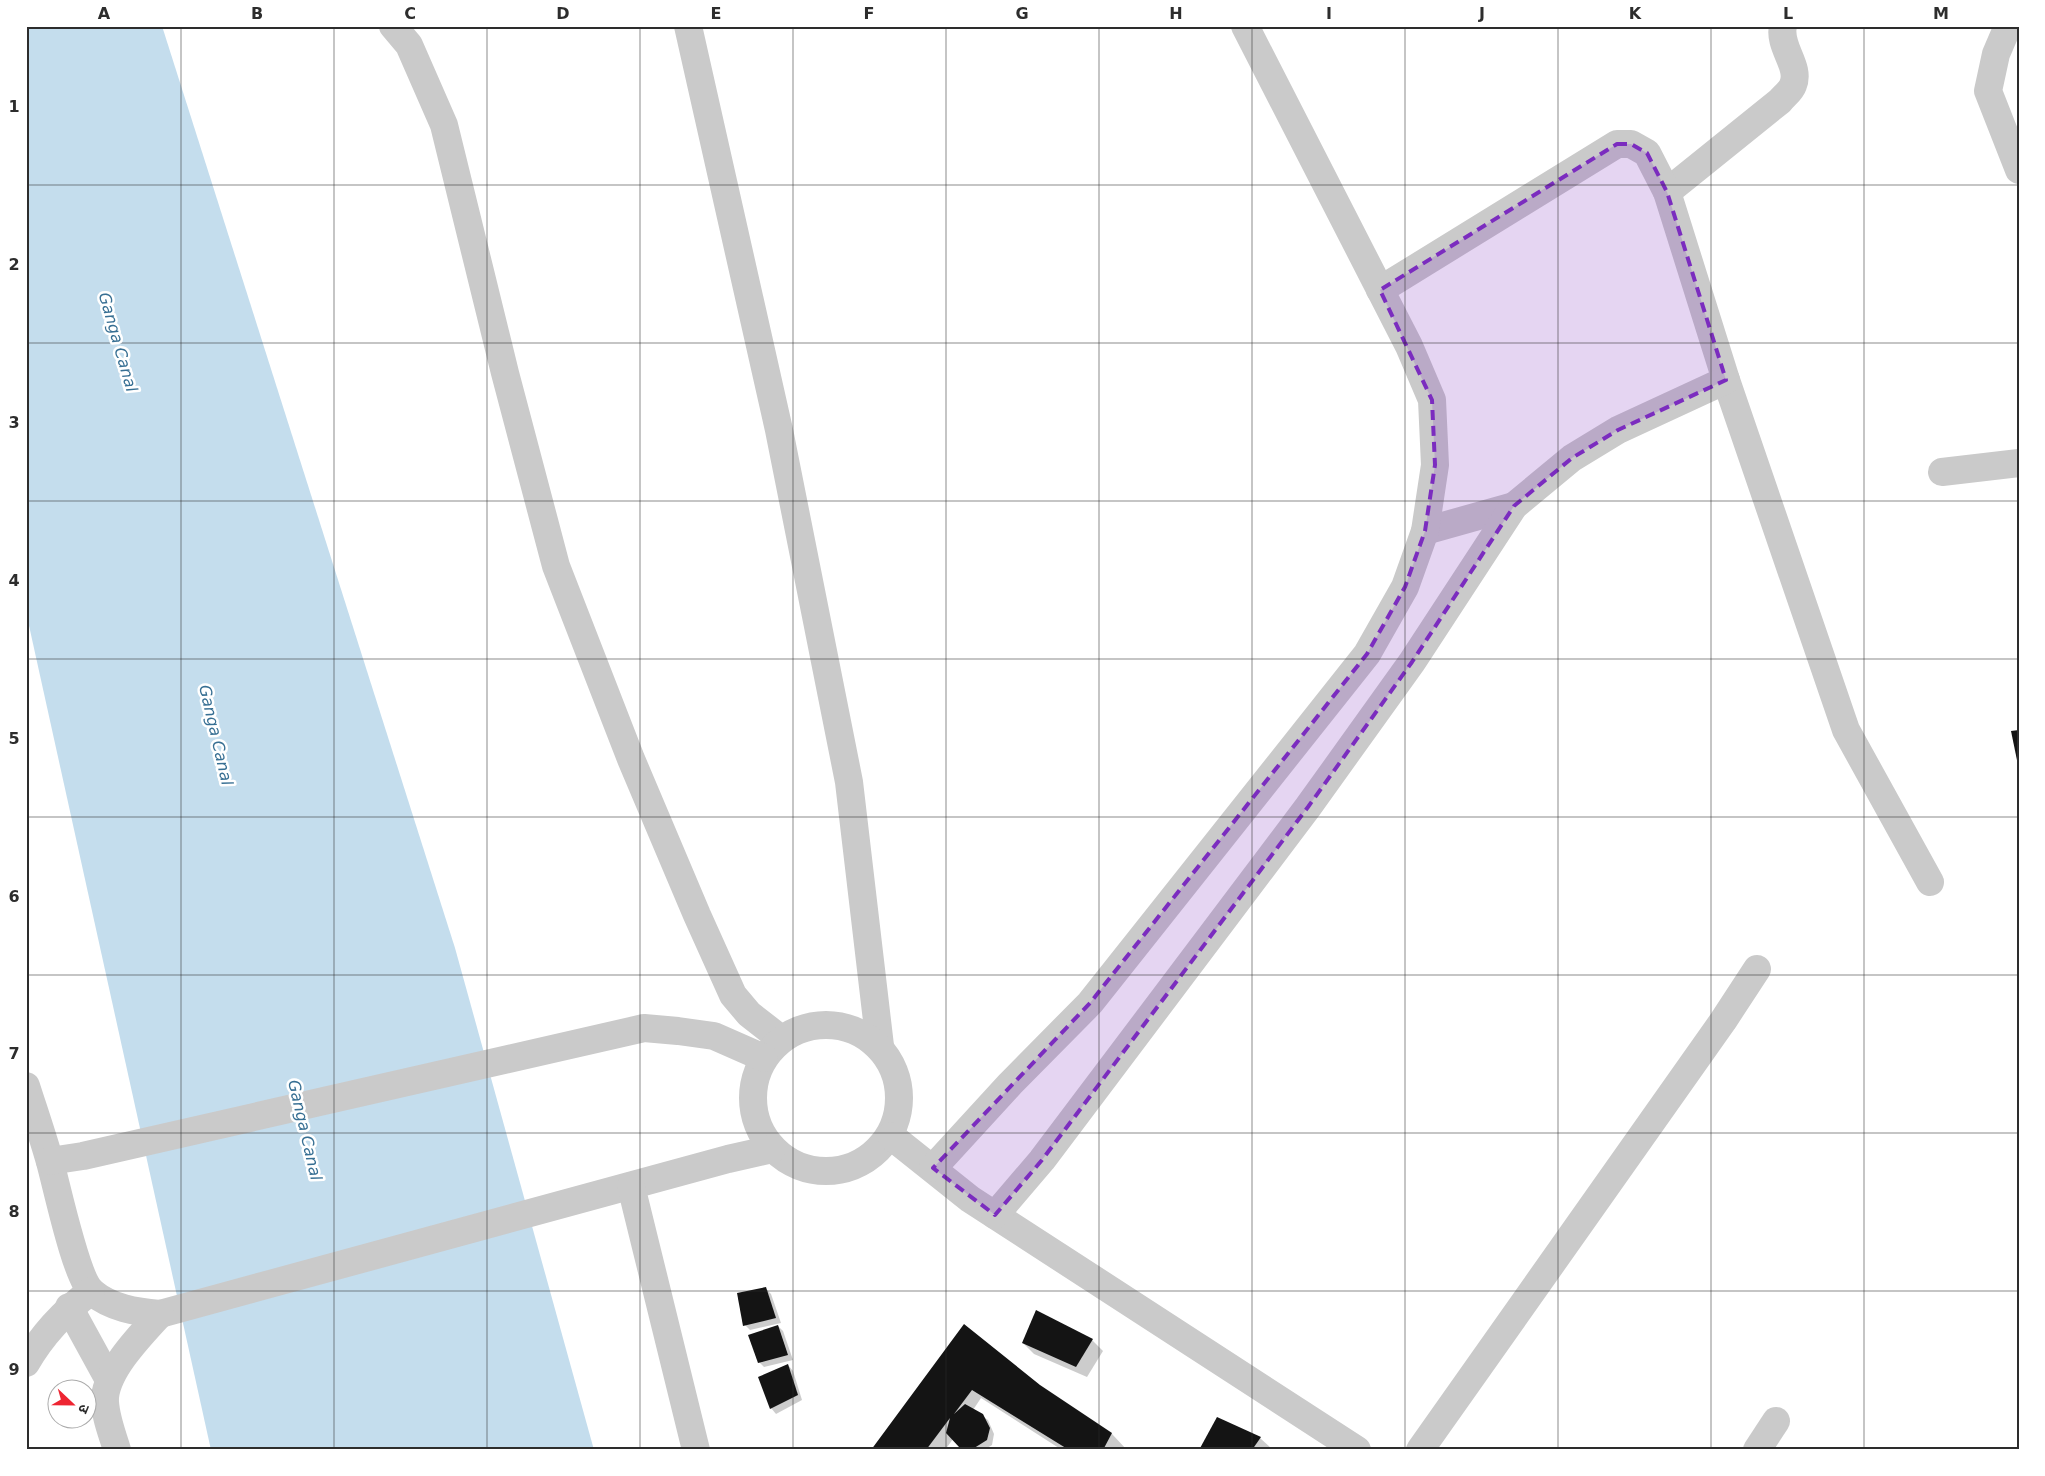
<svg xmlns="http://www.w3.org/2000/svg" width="2045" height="1476" font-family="'DejaVu Sans','Noto Sans Devanagari',sans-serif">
<rect width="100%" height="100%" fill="#fff"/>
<!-- water -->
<path fill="#c4dded" d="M 26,26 L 162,26 L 455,948 L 594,1450 L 211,1450 L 26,612 Z"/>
<!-- shadow -->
<g fill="#0003">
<path d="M 766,1289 L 771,1294 L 781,1323 L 750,1330 L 745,1325 Z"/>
<path d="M 778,1326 L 783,1331 L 793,1360 L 764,1367 L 759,1362 Z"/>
<path d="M 965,1326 L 1029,1380 L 1112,1434 L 1127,1450 L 1062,1450 L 981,1398 L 973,1410 L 988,1420 L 994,1434 L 992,1445 L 984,1450 L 964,1450 L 953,1439 L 945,1450 L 872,1450 Z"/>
<path d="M 1092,1340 L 1103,1351 L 1087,1377 L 1034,1354 L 1023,1343 Z"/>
<path d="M 788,1365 L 793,1371 L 802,1400 L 776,1414 L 771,1408 L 759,1377 Z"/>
<path d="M 1260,1438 L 1271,1448 L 1270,1450 L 1201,1450 Z"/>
</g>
<!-- building -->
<g fill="#141414">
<path d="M 2019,730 L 2019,765 L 2018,765 L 2011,731 Z"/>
<path d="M 766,1287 L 776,1318 L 743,1326 L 737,1293 Z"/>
<path d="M 1036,1310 L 1093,1339 L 1076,1367 L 1022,1343 Z"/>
<path d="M 964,1324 L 1040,1385 L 1112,1433 L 1103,1450 L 1069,1450 L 972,1390 L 954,1414 L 965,1404 L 983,1414 L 990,1428 L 987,1440 L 971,1450 L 965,1450 L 959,1447 L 946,1433 L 950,1418 L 926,1450 L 871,1450 Z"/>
<path d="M 778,1325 L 788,1355 L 758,1363 L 748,1335 Z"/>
<path d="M 788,1364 L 798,1395 L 770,1409 L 758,1377 Z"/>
<path d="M 1217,1417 L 1261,1437 L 1252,1450 L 1199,1450 Z"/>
</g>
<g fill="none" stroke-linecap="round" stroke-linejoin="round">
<!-- minor -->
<g stroke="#cacaca" stroke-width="28">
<path d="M 393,26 L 409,45 L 444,125 L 505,373 L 556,566 L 631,759 L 697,915 L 733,995 L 749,1014 L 781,1039"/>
<path d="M 688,26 L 779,430 L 849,782 L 880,1046"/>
<path d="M 2008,26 L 1996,54 L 1988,91 L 2019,170"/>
<path d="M 1667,192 L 1780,101 C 1784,96 1791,91 1793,85 C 1801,66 1778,47 1783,26"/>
<path d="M 1380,290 L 1617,144 L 1631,144 L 1647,153 L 1667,192 L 1726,380 L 1846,730 L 1930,882"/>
<path d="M 1942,472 L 2019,463"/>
<path d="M 1425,531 L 1514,506"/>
<circle cx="826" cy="1098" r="73"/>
<path d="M 26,1086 C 34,1111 43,1137 50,1162 C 57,1187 76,1278 92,1292 C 111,1308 136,1312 160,1314 L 728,1159 L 772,1149"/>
<path d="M 891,1136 L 970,1199 L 1357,1450"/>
<path d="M 50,1161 L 83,1156 L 644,1028 L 678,1031 L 714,1036 L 764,1058"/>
<path d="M 933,1168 L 1010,1084 L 1090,1003 L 1367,654 L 1405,587 L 1425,531 L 1435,465 L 1432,400 L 1409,346 L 1245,26"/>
<path d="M 631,1186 L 696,1450"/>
<path d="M 995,1215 L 1042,1160 L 1308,807 L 1412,662 L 1514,506 L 1572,458 L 1618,430 L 1726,380"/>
<path d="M 69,1307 L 109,1380"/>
<path d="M 26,1363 C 42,1335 66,1310 91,1291"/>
<path d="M 117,1450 C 112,1433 104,1414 105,1397 C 108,1368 141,1335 160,1314"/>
<path d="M 1420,1450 L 1723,1021 L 1757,969"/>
<path d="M 1757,1450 L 1776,1421"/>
</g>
</g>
<!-- marked area -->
<path fill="#7b2cbf" fill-opacity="0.2" stroke="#7b2cbf" stroke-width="4" stroke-dasharray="10 6" stroke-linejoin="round" d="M 1617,144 L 1631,144 L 1647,153 L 1667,192 L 1726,380 L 1618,430 L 1572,458 L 1514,506 L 1412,662 L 1308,807 L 1042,1160 L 995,1215 L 933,1168 L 1090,1003 L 1367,654 L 1405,587 L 1425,531 L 1435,465 L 1432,400 L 1380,290 Z"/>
<!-- grid -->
<path fill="none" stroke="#2d2d2d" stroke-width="1" stroke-opacity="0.55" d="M 181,26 L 181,1450M 334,26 L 334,1450M 487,26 L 487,1450M 640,26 L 640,1450M 793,26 L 793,1450M 946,26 L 946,1450M 1099,26 L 1099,1450M 1252,26 L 1252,1450M 1405,26 L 1405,1450M 1558,26 L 1558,1450M 1711,26 L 1711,1450M 1864,26 L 1864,1450M 26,185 L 2019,185M 26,343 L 2019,343M 26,501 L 2019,501M 26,659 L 2019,659M 26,817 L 2019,817M 26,975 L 2019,975M 26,1133 L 2019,1133M 26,1291 L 2019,1291"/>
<g text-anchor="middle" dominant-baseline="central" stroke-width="5" stroke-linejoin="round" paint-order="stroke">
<!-- water labels -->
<g font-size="16" font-style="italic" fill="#376f93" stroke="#fff">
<text transform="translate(118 342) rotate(74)">Ganga Canal</text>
<text transform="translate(216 735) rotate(77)">Ganga Canal</text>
<text transform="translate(305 1130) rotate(77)">Ganga Canal</text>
</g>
</g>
<!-- border -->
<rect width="2045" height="1476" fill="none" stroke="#ffffff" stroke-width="55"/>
<!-- north arrow -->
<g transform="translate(72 1404) rotate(112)"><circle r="24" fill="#ffffff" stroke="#ababab"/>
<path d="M0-4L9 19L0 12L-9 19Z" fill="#ee2532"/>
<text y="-8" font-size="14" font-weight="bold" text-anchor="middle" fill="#2d2d2d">उ</text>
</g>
<rect x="28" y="28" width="1990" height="1420" fill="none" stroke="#2d2d2d" stroke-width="2"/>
<g font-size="16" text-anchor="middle" font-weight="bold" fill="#2d2d2d">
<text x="104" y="19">A</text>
<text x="257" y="19">B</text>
<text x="410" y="19">C</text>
<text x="563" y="19">D</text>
<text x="716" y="19">E</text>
<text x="869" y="19">F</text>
<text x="1022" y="19">G</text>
<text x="1176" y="19">H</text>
<text x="1329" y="19">I</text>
<text x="1482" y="19">J</text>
<text x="1635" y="19">K</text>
<text x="1788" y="19">L</text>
<text x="1941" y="19">M</text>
<text x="14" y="112">1</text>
<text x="14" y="270">2</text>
<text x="14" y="428">3</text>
<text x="14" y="586">4</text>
<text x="14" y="744">5</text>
<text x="14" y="902">6</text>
<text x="14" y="1059">7</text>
<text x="14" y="1217">8</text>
<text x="14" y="1375">9</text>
</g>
</svg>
